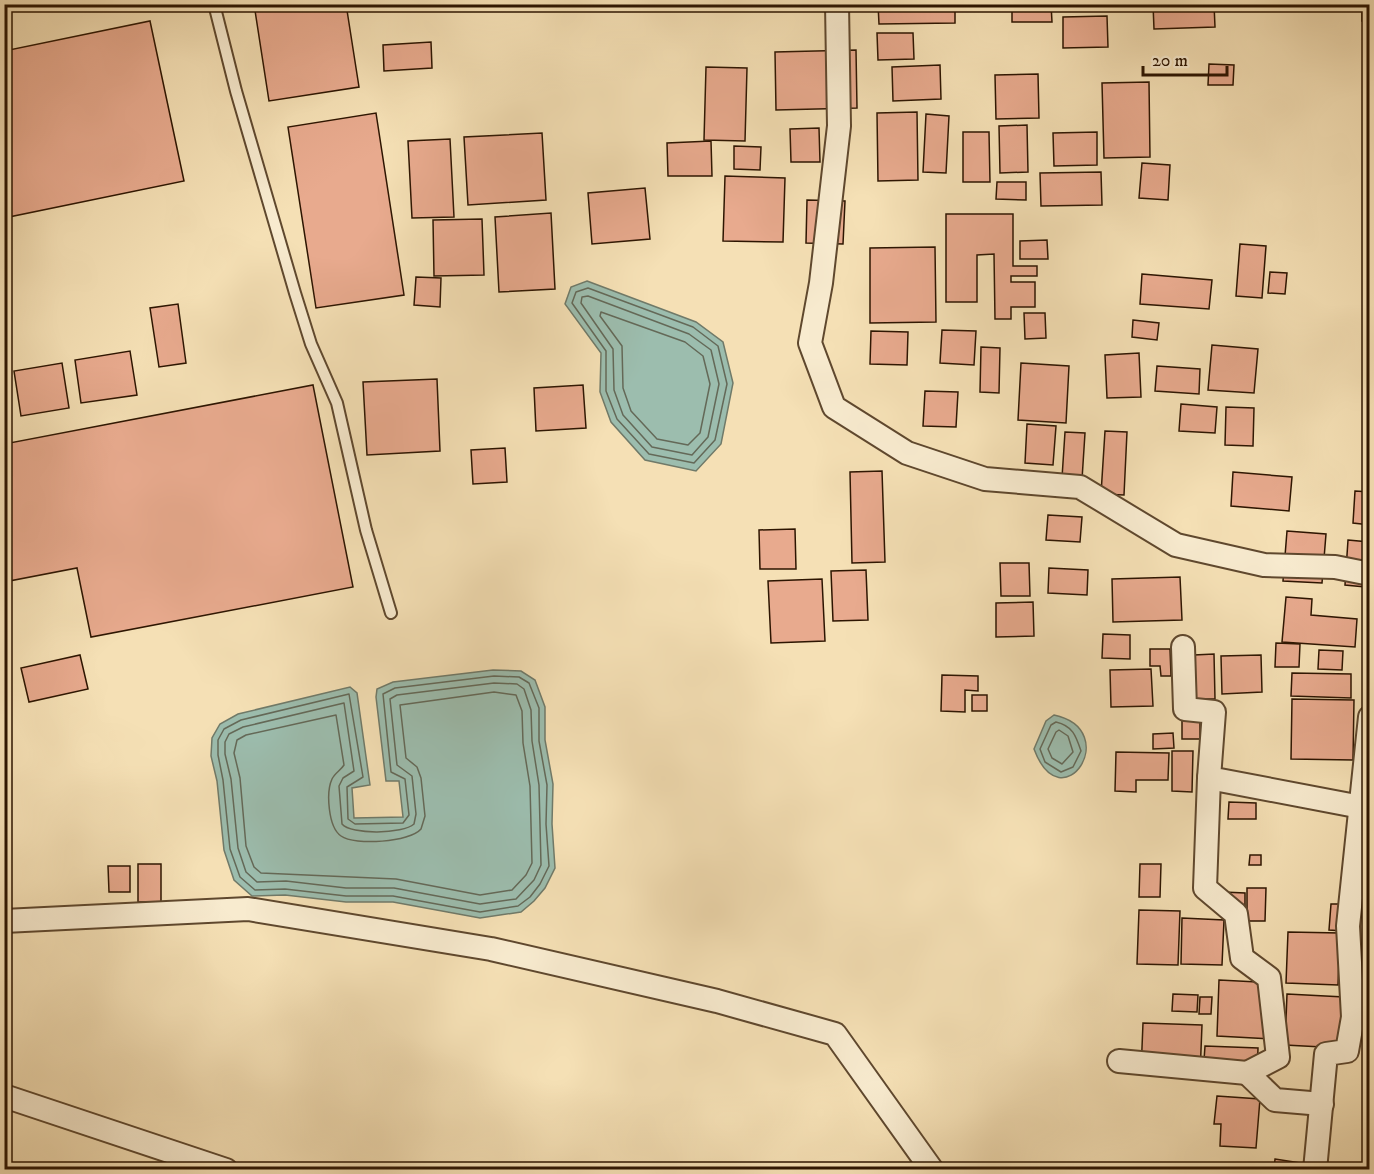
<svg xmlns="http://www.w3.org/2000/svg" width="1374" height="1174" font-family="'IM FELL DW Pica',serif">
<rect width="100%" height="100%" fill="#f5e0b5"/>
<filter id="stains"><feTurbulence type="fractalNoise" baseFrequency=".00333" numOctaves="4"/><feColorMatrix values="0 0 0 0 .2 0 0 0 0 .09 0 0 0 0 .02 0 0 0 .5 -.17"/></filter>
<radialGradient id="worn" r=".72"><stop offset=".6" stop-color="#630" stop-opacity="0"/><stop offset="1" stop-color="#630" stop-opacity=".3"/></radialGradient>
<!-- water -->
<g fill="#9cbdae" stroke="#707a69" stroke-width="1.5">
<path d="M 587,281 L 696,322 L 723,342 L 733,383 L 721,444 L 696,471 L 645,460 L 611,422 L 600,392 L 601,353 L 565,304 L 571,287 Z"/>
<path d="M 493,670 L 521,671 L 535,680 L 545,707 L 545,740 L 553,784 L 552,824 L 555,868 L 545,888 L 534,901 L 521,912 L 480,918 L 393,902 L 346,902 L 285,895 L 252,896 L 234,880 L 224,850 L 217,781 L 211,756 L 212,738 L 220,724 L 238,714 L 350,687 L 357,693 L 370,785 L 352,788 L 354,818 L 403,817 L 399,781 L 386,781 L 376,697 L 377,689 L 393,682 Z"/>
<path d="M 1054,715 C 1124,730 1062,824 1034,749 L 1046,721 Z"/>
</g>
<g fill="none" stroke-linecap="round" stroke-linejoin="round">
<!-- shore -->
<g stroke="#646958" stroke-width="1.5">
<path d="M 588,288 L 693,327 L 718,346 L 727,384 L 715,440 L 694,463 L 649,454 L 617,419 L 606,391 L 606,351 L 572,303 L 576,292 Z"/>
<path d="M 588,296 L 689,334 L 711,350 L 719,384 L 708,437 L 692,455 L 652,447 L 623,415 L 614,390 L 613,349 L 581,303 L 582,297 Z"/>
<path d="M 601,312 L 685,342 L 703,356 L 710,384 L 700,433 L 688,445 L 657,439 L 631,411 L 623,388 L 622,346 L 600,316 Z"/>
<path d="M 494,676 L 519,677 L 529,683 L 539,708 L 539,741 L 547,785 L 546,824 L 549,866 L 540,884 L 530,897 L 518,906 L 480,912 L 393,896 L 346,896 L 285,889 L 255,890 L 240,877 L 230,849 L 223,780 L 218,755 L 218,740 L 224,729 L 241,720 L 349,694 L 363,777 L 347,787 L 348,819 L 355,824 L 403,823 L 409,815 L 405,779 L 391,772 L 383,694 L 395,688 Z"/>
<path d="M 494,683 L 517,684 L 524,689 L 531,710 L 532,741 L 539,785 L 541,865 L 534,880 L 516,899 L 480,904 L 394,888 L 346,888 L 286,881 L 257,882 L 246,872 L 238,848 L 231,779 L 225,754 L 225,742 L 229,734 L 243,727 L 344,703 L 354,771 L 343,778 L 339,786 L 342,824 C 351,835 403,834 414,824 L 416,814 L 412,776 L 397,765 L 390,699 L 397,695 Z"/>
<path d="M 494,692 L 516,695 L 522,711 L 523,743 L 530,786 L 532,863 L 526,875 L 512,890 L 480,895 L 396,879 L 261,873 L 254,867 L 246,846 L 240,778 L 234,753 L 237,740 L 246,735 L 336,715 L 344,765 C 341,770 335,773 332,779 C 326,792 328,827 341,836 C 355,846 410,842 421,829 L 425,816 L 421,778 L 417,767 L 406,758 L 400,705 Z"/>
<path d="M 1056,722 C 1073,726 1076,736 1081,751 L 1073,767 L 1061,772 L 1045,762 L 1040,749 L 1051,725 Z"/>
<path d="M 1059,730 L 1068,736 L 1073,752 L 1062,764 L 1052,758 L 1048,749 L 1056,732 Z"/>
</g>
</g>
<!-- building -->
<g fill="#e8aa8e" stroke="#2d1501" stroke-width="1.5">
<path d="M 254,4 L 346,4 L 359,87 L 269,101 Z"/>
<path d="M 878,4 L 955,4 L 955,23 L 879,24 Z"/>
<path d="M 966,4 L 1007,4 L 1007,5 L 966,6 Z"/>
<path d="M 1012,4 L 1051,4 L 1052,22 L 1012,22 Z"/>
<path d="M 1153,4 L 1214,4 L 1215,27 L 1154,29 Z"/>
<rect x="1362" y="4" width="8" height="17"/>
<path d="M 1107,16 L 1108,47 L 1063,48 L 1063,17 Z"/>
<path d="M 150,21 L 184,181 L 4,218 L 4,51 Z"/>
<path d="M 877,33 L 913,33 L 914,59 L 878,60 Z"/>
<path d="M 431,42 L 432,68 L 384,71 L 383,45 Z"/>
<path d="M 856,50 L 857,108 L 776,110 L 775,52 Z"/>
<path d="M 1209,64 L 1234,65 L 1233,85 L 1208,85 Z"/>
<path d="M 940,65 L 941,99 L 893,101 L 892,67 Z"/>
<path d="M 706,67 L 747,68 L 745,141 L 704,140 Z"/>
<path d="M 1038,74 L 1039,118 L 996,119 L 995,75 Z"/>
<path d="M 1149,82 L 1150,157 L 1104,158 L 1102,83 Z"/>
<path d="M 917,112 L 918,180 L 878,181 L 877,113 Z"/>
<path d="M 376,113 L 404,295 L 316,308 L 288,127 Z"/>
<path d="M 926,114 L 949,116 L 946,173 L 923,172 Z"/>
<path d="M 1027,125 L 1028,172 L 1000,173 L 999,126 Z"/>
<path d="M 819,128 L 820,162 L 791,162 L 790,129 Z"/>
<path d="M 963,132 L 989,132 L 990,182 L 963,182 Z"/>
<path d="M 1097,132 L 1097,165 L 1054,166 L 1053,133 Z"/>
<path d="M 542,133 L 546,200 L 468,205 L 464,137 Z"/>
<path d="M 450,139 L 454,217 L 412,218 L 408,141 Z"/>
<path d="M 711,141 L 712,176 L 668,176 L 667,143 Z"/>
<path d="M 734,146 L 761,147 L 760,170 L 734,169 Z"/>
<path d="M 1142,163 L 1170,165 L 1168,200 L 1139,198 Z"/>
<path d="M 1101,172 L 1102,205 L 1041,206 L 1040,173 Z"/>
<path d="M 725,176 L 785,178 L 783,242 L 723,241 Z"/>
<path d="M 997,182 L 1026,182 L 1026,200 L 996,199 Z"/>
<path d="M 645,188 L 650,239 L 592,244 L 588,193 Z"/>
<path d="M 807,200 L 845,201 L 843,244 L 806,243 Z"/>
<path d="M 551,213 L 555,289 L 499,292 L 495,217 Z"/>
<path d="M 946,214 L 1013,214 L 1013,266 L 1037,266 L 1037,276 L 1011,276 L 1011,282 L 1035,282 L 1035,307 L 1011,307 L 1011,319 L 995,319 L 994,254 L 977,255 L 977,302 L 946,302 Z"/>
<path d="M 482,219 L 484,275 L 434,276 L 433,220 Z"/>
<path d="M 1047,240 L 1048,259 L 1020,259 L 1020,241 Z"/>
<path d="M 1240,244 L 1266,246 L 1262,298 L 1236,296 Z"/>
<path d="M 935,247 L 936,322 L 870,323 L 870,248 Z"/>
<path d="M 1270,272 L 1287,273 L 1285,294 L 1268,293 Z"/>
<path d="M 1142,274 L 1212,280 L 1209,309 L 1140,304 Z"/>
<path d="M 416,277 L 441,278 L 440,307 L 414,305 Z"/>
<path d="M 178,304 L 186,363 L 159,367 L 150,308 Z"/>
<path d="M 1024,313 L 1045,313 L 1046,338 L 1025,339 Z"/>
<path d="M 1133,320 L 1159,323 L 1157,340 L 1132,337 Z"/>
<path d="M 942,330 L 976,331 L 974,365 L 940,363 Z"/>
<path d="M 871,331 L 908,332 L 907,365 L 870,364 Z"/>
<path d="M 1212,345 L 1258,349 L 1254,393 L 1208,390 Z"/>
<path d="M 981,347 L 1000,348 L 999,393 L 980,392 Z"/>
<path d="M 130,351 L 137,395 L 81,403 L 75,360 Z"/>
<path d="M 1139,353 L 1141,397 L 1107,398 L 1105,355 Z"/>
<path d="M 62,363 L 69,408 L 21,416 L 14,371 Z"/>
<path d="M 1021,363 L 1069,366 L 1066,423 L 1018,420 Z"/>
<path d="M 1157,366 L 1200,369 L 1199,394 L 1155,391 Z"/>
<path d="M 437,379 L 440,451 L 367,455 L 363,382 Z"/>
<path d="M 313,385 L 353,587 L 91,637 L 77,568 L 4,582 L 4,444 Z"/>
<path d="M 583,385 L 586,428 L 536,431 L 534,388 Z"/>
<path d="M 925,391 L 958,392 L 956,427 L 923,426 Z"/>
<path d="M 1181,404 L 1217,407 L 1215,433 L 1179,431 Z"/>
<path d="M 1226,407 L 1254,408 L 1253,446 L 1225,445 Z"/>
<path d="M 1027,424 L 1056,426 L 1053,465 L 1025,463 Z"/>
<path d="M 1105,431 L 1127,432 L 1124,495 L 1101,494 Z"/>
<path d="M 1065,432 L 1085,433 L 1081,495 L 1061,493 Z"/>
<path d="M 505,448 L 507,482 L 473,484 L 471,450 Z"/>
<path d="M 882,471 L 885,562 L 852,563 L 850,472 Z"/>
<path d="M 1233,472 L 1292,477 L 1289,511 L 1231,506 Z"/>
<path d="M 1355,491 L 1370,492 L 1370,525 L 1353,523 Z"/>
<path d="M 1048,515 L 1082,517 L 1080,542 L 1046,540 Z"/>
<path d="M 795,529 L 796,569 L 760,569 L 759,530 Z"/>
<path d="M 1287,531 L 1326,534 L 1322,583 L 1283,581 Z"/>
<path d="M 1348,540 L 1369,542 L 1365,587 L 1345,585 Z"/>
<path d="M 1000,563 L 1029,563 L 1030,596 L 1001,596 Z"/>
<path d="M 1049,568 L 1088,570 L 1087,595 L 1048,593 Z"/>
<path d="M 866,570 L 868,620 L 833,621 L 831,571 Z"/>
<path d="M 1180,577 L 1182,620 L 1113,622 L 1112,579 Z"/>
<path d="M 822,579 L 825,641 L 771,643 L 768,581 Z"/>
<path d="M 1286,597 L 1312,599 L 1311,615 L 1357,619 L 1355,647 L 1282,642 Z"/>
<path d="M 1033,602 L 1034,636 L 996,637 L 996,603 Z"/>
<path d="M 1103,634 L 1130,635 L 1130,659 L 1102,658 Z"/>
<path d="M 1276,643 L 1300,644 L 1299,667 L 1275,667 Z"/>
<path d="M 1150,649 L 1170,649 L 1171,676 L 1161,676 L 1160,666 L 1150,666 Z"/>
<path d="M 1319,650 L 1343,651 L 1342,670 L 1318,669 Z"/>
<path d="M 1214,654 L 1215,699 L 1196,699 L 1194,655 Z"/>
<path d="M 80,655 L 88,689 L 29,702 L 21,668 Z"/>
<path d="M 1261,655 L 1262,692 L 1222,694 L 1221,656 Z"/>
<path d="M 1151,669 L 1153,706 L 1111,707 L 1110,670 Z"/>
<path d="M 1292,673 L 1351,674 L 1351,698 L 1291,696 Z"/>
<path d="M 942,675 L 978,676 L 978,691 L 965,690 L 965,712 L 941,711 Z"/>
<rect x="972" y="695" width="15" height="16"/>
<path d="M 1292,699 L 1354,700 L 1353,760 L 1291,759 Z"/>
<rect x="1182" y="719" width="18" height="20"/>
<path d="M 1173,733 L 1174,748 L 1153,749 L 1153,734 Z"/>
<path d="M 1172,751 L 1193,751 L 1192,792 L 1172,791 Z"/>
<path d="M 1116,752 L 1169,753 L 1168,780 L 1136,780 L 1136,792 L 1115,791 Z"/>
<path d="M 1229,802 L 1256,803 L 1256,819 L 1228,819 Z"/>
<path d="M 1250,855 L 1261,855 L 1261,865 L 1249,865 Z"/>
<rect x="138" y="864" width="23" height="38"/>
<path d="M 1140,864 L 1161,864 L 1160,897 L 1139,897 Z"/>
<path d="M 108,866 L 130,866 L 130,892 L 109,892 Z"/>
<path d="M 1247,888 L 1266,888 L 1265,921 L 1247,921 Z"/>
<path d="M 1223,892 L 1245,893 L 1245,908 L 1223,907 Z"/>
<rect x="1368" y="903" width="2" height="49"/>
<path d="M 1331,904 L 1345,904 L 1343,931 L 1329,930 Z"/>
<path d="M 1139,910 L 1180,911 L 1178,965 L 1137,964 Z"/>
<path d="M 1182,918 L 1224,920 L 1222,965 L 1181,964 Z"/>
<path d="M 1288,932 L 1340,933 L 1338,985 L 1286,983 Z"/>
<rect x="1351" y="957" width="19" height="23"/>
<path d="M 1219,980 L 1275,983 L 1273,1039 L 1217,1036 Z"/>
<path d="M 1173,994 L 1198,995 L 1197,1012 L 1172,1011 Z"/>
<path d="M 1287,994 L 1344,997 L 1341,1048 L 1285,1045 Z"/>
<path d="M 1200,997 L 1212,997 L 1211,1014 L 1199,1014 Z"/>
<path d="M 1143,1023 L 1202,1025 L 1200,1075 L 1141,1072 Z"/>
<path d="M 1205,1046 L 1258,1048 L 1257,1078 L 1203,1075 Z"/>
<path d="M 1217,1096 L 1260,1099 L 1256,1148 L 1220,1146 L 1221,1124 L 1214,1124 Z"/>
<path d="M 1275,1159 L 1314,1165 L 1313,1170 L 1274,1170 Z"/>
</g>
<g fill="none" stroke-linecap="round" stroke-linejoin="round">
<defs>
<path id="service" d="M 214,4 L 236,91 L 295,293 L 311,344 L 337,403 L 366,530 L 391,613"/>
<g id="minor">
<path d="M 837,4 L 839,126 L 821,283 L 810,343 L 834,407 L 907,453 L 985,479 L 1080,487 L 1176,545 L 1264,565 L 1335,567 L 1370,574"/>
<path d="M 1183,647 L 1185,709 L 1214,712 L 1209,778 L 1361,807"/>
<path d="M 1209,778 L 1205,888 L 1236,914 L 1242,958 L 1269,978 L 1278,1057 L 1247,1073 L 1275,1100 L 1322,1104"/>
<path d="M 4,921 L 248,909 L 491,949 L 717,1001 L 835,1034 L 932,1170"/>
<path d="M 1119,1061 L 1247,1073"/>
<path d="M 4,1096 L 226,1170"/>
<path d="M 1315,1170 L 1326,1054 L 1347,1051 L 1353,1017 L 1348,926 L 1370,717"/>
</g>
</defs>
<!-- service casing -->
<use href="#service" stroke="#5f482e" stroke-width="14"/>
<!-- minor casing -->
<use href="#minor" stroke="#5f482e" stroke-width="26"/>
<!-- service -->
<use href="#service" stroke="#f8ebcf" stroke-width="10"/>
<!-- minor -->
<use href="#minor" stroke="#f8ebcf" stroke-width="22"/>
</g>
<!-- margin -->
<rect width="1374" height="1174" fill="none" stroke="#f5e0b5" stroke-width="24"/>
<rect x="6" y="6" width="1362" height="1162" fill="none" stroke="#2d1501" stroke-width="3"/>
<rect x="12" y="12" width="1350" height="1150" fill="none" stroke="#2d1501" stroke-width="1.5"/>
<!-- scale -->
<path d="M1143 66v9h84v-9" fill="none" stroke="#2d1501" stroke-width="3"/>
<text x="1152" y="66" font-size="18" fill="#2d1501" stroke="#f8ebcf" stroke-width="4.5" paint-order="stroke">20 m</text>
<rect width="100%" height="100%" filter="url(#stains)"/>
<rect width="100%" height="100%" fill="url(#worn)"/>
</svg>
